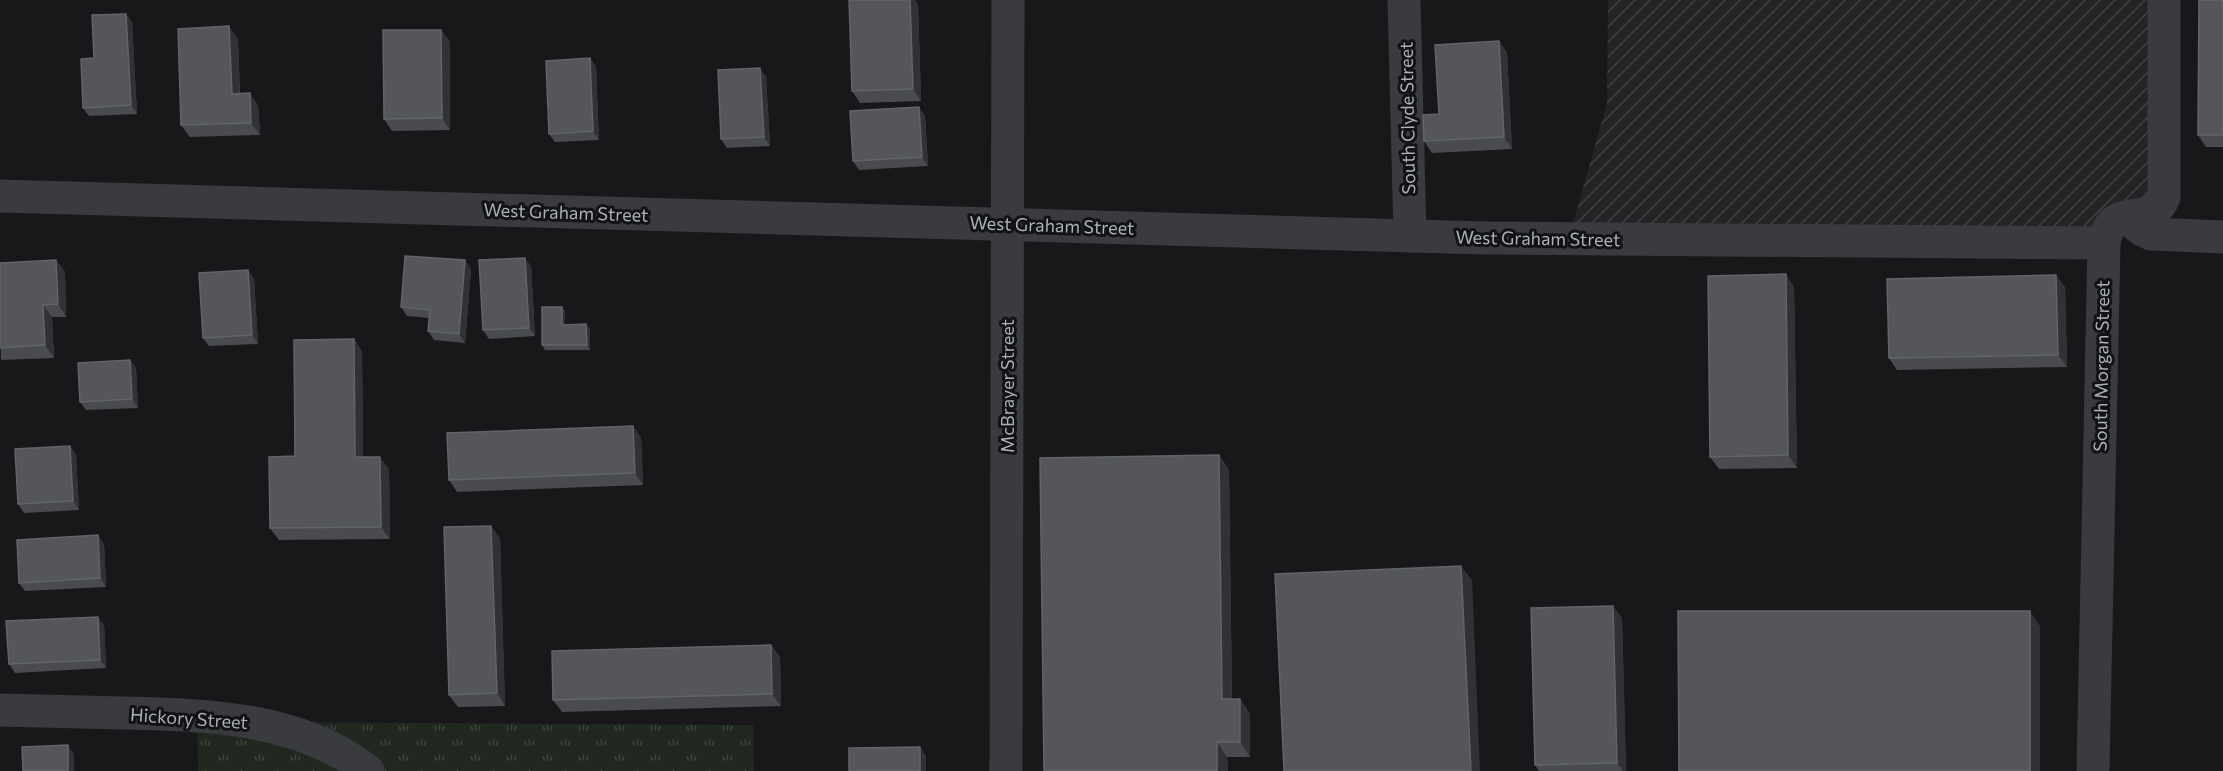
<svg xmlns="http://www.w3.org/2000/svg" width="2223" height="771" font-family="Commissioner,sans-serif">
<defs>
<pattern id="industrial-furrows" width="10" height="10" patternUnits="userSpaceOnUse" patternTransform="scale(1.5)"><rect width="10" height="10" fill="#242427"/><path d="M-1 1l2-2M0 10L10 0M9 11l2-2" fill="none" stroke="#414144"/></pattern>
<pattern id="park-tufts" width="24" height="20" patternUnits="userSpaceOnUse" patternTransform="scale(1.5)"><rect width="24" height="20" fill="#202820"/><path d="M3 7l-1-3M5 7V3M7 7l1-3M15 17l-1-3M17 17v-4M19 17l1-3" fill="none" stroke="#3e453e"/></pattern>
</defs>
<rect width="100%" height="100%" fill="#18181a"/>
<!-- industrial -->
<path fill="url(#industrial-furrows)" d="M 1608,0 L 2164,0 L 2164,197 L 2108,227 L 1569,238 L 1607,103 Z"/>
<!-- park -->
<path fill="url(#park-tufts)" d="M 197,715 L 253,722 L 753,725 L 754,771 L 198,771 Z"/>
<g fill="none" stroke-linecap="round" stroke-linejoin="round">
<!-- minor -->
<g stroke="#393b3f" stroke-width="33">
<path d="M 1404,0 L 1410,236"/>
<path d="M 0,196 L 1485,238 L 2104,243"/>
<path d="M 2126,217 L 2142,230 L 2151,234 L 2223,237"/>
<path d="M 0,710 C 41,711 82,712 123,713 C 207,715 299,717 368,771"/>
<path d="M 1006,771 L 1008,0"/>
<path d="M 2093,771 L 2104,243 C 2112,197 2152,231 2164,197 L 2164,0"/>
</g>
</g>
<!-- wall -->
<g fill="#494b4f">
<path d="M 910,0 L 915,0 L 918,5 L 921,101 L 860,103 L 852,91 Z"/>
<path d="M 2223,0 L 2223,147 L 2206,147 L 2198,135 Z"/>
<path d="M 126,14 L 132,22 L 137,114 L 89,116 L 83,108 L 94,58 Z"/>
<path d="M 441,30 L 450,42 L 450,130 L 392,131 L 384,119 Z"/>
<path d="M 238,39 L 240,94 L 258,105 L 260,135 L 190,137 L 181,125 Z"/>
<path d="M 1499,41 L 1507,53 L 1512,149 L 1432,153 L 1424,141 Z"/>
<path d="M 590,58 L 596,67 L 599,140 L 555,142 L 549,134 Z"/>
<path d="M 766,76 L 770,146 L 727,148 L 721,139 Z"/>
<path d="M 925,116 L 928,166 L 859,170 L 853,161 Z"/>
<path d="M 56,260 L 65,272 L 66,317 L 52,317 L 54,358 L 1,360 L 0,263 Z"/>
<path d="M 531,266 L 535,336 L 489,339 L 483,330 Z"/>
<path d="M 471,269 L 465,343 L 434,340 L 428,331 L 429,318 L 407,316 L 401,307 Z"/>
<path d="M 248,270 L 254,279 L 258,344 L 209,346 L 203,338 Z"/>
<path d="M 1794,287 L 1797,468 L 1719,469 L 1710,457 Z"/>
<path d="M 2065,287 L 2067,367 L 1897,370 L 1889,358 Z"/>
<path d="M 562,307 L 565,311 L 565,325 L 586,324 L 590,329 L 590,350 L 545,350 L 542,345 Z"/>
<path d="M 354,339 L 362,352 L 363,457 L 389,469 L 390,539 L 279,540 L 270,528 L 295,456 Z"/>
<path d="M 130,360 L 136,368 L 138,408 L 86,410 L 80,402 Z"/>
<path d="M 633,426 L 641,438 L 643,485 L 457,492 L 449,480 Z"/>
<path d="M 70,446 L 76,455 L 79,510 L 24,513 L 18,504 Z"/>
<path d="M 1219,455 L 1229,470 L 1232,699 L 1240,699 L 1250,714 L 1250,757 L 1227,757 L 1228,771 L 1044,771 Z"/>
<path d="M 500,538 L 505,706 L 458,707 L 449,695 Z"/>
<path d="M 104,544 L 106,587 L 25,591 L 19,583 Z"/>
<path d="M 1622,618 L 1626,771 L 1539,771 L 1535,765 Z"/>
<path d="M 104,625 L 106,668 L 15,673 L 9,664 Z"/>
<path d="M 771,645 L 780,657 L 781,706 L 562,712 L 553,700 Z"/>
</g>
<!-- shaded-wall -->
<g fill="#313235">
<path d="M 910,0 L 915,0 L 918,5 L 921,101 L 913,89 Z"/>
<path d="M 126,14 L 132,22 L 137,114 L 131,105 Z"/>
<path d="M 229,26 L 238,39 L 240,106 L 232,94 Z"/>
<path d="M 441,30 L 450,42 L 450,130 L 442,118 Z"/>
<path d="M 1499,41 L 1507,53 L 1512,149 L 1504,137 Z"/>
<path d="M 590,58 L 596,67 L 599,140 L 593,131 Z"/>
<path d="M 760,68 L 766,76 L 770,146 L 764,137 Z"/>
<path d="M 250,93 L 258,105 L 260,135 L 251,123 Z"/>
<path d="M 919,107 L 925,116 L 928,166 L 922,157 Z"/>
<path d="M 525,258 L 531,266 L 535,336 L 529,328 Z"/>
<path d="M 56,260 L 65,272 L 66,317 L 58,304 Z"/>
<path d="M 465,260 L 471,269 L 465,343 L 459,334 Z"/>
<path d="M 248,270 L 254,279 L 258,344 L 252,335 Z"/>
<path d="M 1786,274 L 1794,287 L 1797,468 L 1788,455 Z"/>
<path d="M 2056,275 L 2065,287 L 2067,367 L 2058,355 Z"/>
<path d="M 43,305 L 52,317 L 54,358 L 45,345 Z"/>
<path d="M 562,307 L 565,311 L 565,329 L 562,325 Z"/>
<path d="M 586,324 L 590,329 L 590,350 L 587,345 Z"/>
<path d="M 354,339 L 362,352 L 363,469 L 355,457 Z"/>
<path d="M 130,360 L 136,368 L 138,408 L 132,399 Z"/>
<path d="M 633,426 L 641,438 L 643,485 L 635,473 Z"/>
<path d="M 70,446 L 76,455 L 79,510 L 73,501 Z"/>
<path d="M 1219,455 L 1229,470 L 1232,714 L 1222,699 Z"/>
<path d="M 380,457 L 389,469 L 390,539 L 381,527 Z"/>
<path d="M 491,526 L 500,538 L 505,706 L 497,693 Z"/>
<path d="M 98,535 L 104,544 L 106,587 L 100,578 Z"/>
<path d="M 1461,566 L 1472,580 L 1480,771 L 1471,771 Z"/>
<path d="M 1613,606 L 1622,618 L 1626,771 L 1623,771 L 1617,763 Z"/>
<path d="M 2030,611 L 2040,626 L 2040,771 L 2030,771 Z"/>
<path d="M 98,617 L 104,625 L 106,668 L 100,660 Z"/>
<path d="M 771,645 L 780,657 L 781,706 L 772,694 Z"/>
<path d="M 1240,699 L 1250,714 L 1250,757 L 1240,742 Z"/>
<path d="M 1217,742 L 1227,757 L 1228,771 L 1217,771 Z"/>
<path d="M 68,745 L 74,754 L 74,771 L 68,771 Z"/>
<path d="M 920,747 L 926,756 L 926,771 L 920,771 Z"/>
</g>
<!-- building -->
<g fill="#54565b" stroke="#61646a" stroke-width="1.5">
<path d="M 849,0 L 910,0 L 913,89 L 852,91 Z"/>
<path d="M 2199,0 L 2223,0 L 2223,135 L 2198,135 Z"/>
<path d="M 126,14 L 131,105 L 83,108 L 81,59 L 94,58 L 92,15 Z"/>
<path d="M 229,26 L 232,94 L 250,93 L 251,123 L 181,125 L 178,29 Z"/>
<path d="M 383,30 L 441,30 L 442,118 L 384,119 Z"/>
<path d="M 1499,41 L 1504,137 L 1424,141 L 1423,115 L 1439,114 L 1435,45 Z"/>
<path d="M 590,58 L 593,131 L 549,134 L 546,61 Z"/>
<path d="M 760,68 L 764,137 L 721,139 L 718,70 Z"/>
<path d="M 919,107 L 922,157 L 853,161 L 850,111 Z"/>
<path d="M 405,256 L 465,260 L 459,334 L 428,331 L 430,310 L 401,307 Z"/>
<path d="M 525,258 L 529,328 L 483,330 L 479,260 Z"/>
<path d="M 56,260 L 58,304 L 43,305 L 45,345 L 0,348 L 0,263 Z"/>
<path d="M 248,270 L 252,335 L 203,338 L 199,273 Z"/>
<path d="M 1786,274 L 1788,455 L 1710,457 L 1708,276 Z"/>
<path d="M 2056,275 L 2058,355 L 1889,358 L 1887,279 Z"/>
<path d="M 542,307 L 562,307 L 562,325 L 586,324 L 587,345 L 542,345 Z"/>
<path d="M 354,339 L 355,457 L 380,457 L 381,527 L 270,528 L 269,457 L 295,456 L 294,340 Z"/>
<path d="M 130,360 L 132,399 L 80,402 L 78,363 Z"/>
<path d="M 633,426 L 635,473 L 449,480 L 447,433 Z"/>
<path d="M 70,446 L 73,501 L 18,504 L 15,449 Z"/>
<path d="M 1219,455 L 1222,699 L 1240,699 L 1240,742 L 1217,742 L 1217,771 L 1044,771 L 1040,458 Z"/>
<path d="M 491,526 L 497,693 L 449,695 L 444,527 Z"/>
<path d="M 98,535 L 100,578 L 19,583 L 17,540 Z"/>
<path d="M 1461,566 L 1471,771 L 1284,771 L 1275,574 Z"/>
<path d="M 1613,606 L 1617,763 L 1535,765 L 1531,608 Z"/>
<path d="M 1678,611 L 2030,611 L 2030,771 L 1679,771 Z"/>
<path d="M 98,617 L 100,660 L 9,664 L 6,621 Z"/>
<path d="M 771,645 L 772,694 L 553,700 L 552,651 Z"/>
<path d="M 68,745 L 68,771 L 23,771 L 22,747 Z"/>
<path d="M 920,747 L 920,771 L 849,771 L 849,748 Z"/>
</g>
<g text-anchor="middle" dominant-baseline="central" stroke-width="6" stroke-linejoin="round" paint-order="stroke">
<!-- street labels -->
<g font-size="18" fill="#aab1ba" stroke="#131315">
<text transform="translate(1407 118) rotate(-91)">South Clyde Street</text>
<text transform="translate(566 212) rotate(2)">West Graham Street</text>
<text transform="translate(1052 225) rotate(2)">West Graham Street</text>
<text transform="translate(1538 238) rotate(1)">West Graham Street</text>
<text transform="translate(2101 366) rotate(-89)">South Morgan Street</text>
<text transform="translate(1007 386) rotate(-90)">McBrayer Street</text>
<text transform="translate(189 718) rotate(4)">Hickory Street</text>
</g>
</g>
</svg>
